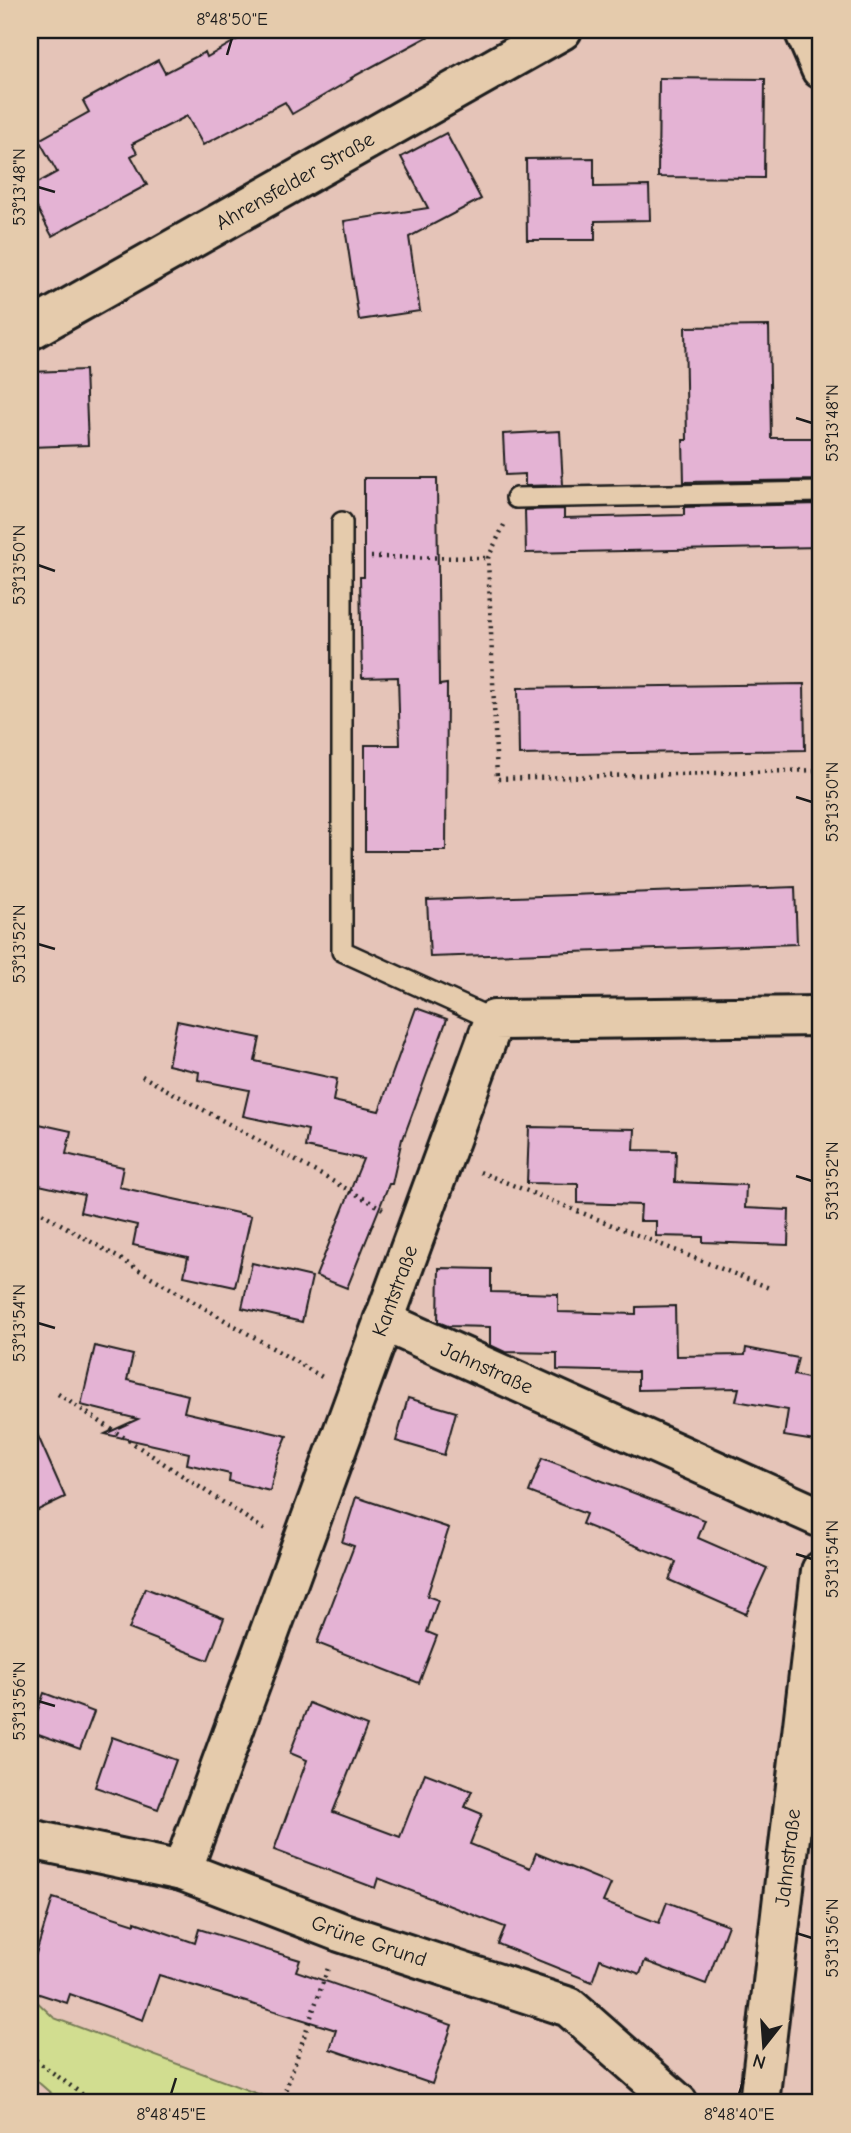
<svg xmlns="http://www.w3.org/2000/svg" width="851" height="2133" font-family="'Comic Neue',sans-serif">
<rect width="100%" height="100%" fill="#e5c4b8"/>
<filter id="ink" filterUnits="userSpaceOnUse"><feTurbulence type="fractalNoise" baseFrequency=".0143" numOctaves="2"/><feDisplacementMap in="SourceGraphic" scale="14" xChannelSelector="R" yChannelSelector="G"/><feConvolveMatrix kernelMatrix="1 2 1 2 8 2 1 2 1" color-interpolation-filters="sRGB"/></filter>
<g filter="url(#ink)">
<!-- green -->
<path fill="#d1dd90" stroke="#767c56" stroke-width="2" d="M 30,1995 L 54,2018 L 282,2103 L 62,2103 L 30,2075 Z"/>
<!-- building -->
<g fill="#e4b3d4" stroke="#1c1c1c" stroke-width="2">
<path d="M 254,30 L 440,30 L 351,78 L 352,79 L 292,114 L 285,102 L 203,145 L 187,116 L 132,144 L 137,153 L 131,156 L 147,185 L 52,236 L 30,195 L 30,187 L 57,172 L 39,140 L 89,112 L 83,101 L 158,60 L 165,73 L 205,52 L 207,57 Z"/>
<path d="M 659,78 L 765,79 L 764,178 L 658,177 Z"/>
<path d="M 446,133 L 481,199 L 409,237 L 420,311 L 359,320 L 344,221 L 428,208 L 401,157 Z"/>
<path d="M 594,158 L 594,187 L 649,186 L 650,220 L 595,221 L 595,240 L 527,240 L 526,159 Z"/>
<path d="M 769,326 L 771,438 L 821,438 L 821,480 L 684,482 L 683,440 L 687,440 L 685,327 Z"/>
<path d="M 85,370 L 88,445 L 30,447 L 30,372 Z"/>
<path d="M 560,431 L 563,485 L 525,486 L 525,474 L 505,475 L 503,434 Z"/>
<path d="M 364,478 L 437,478 L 439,685 L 447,684 L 446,851 L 365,851 L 365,745 L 400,745 L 398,677 L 362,678 L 360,577 L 364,577 Z"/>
<path d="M 821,504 L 821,547 L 526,553 L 525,510 L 564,509 L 564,518 L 684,515 L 684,507 Z"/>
<path d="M 804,684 L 805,750 L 519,755 L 518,688 Z"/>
<path d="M 795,887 L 797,944 L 430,957 L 427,900 Z"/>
<path d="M 416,1008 L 447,1019 L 403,1139 L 402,1139 L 392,1184 L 389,1184 L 347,1288 L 316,1276 L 363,1159 L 305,1147 L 308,1130 L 243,1116 L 249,1090 L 198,1080 L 199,1072 L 168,1065 L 177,1021 L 260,1038 L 255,1061 L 337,1079 L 333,1101 L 379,1111 Z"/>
<path d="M 30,1122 L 71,1131 L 66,1154 L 123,1167 L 119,1187 L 251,1216 L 235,1287 L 184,1276 L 188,1257 L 133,1245 L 137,1225 L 80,1212 L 84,1195 L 30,1183 Z"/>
<path d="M 529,1127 L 635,1129 L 634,1150 L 676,1151 L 675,1182 L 746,1185 L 745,1208 L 789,1210 L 788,1245 L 703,1242 L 703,1237 L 656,1236 L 656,1221 L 640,1221 L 641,1205 L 578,1203 L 578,1184 L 527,1183 Z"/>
<path d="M 252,1263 L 312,1277 L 302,1322 L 242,1308 Z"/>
<path d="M 439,1268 L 491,1269 L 491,1292 L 558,1294 L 558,1312 L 636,1314 L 636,1307 L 675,1306 L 676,1356 L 745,1355 L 746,1348 L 798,1358 L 794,1375 L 821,1381 L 821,1442 L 784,1436 L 788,1410 L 736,1401 L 739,1388 L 638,1390 L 638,1372 L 557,1370 L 557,1353 L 505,1352 L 490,1345 L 490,1327 L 448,1326 L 438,1322 Z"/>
<path d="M 95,1346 L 133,1355 L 127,1380 L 188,1395 L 184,1412 L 287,1436 L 278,1457 L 270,1491 L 229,1481 L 230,1474 L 187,1464 L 189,1453 L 105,1434 L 138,1419 L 81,1405 Z"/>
<path d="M 408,1398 L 456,1412 L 444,1455 L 396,1441 Z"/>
<path d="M 30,1418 L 65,1497 L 30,1514 Z"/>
<path d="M 542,1458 L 705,1520 L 698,1538 L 767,1568 L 746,1614 L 669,1580 L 676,1562 L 582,1524 L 586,1514 L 529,1492 Z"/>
<path d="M 356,1497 L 449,1528 L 427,1596 L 438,1600 L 427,1632 L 437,1636 L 419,1683 L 317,1643 L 354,1546 L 342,1542 Z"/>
<path d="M 145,1588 L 224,1618 L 208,1660 L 129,1629 Z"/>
<path d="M 44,1693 L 94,1712 L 80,1749 L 30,1731 Z"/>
<path d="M 309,1703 L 367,1726 L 333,1812 L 400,1837 L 425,1773 L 472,1791 L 465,1807 L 482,1814 L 470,1844 L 530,1868 L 536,1853 L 611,1884 L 603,1902 L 659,1923 L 667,1902 L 728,1925 L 706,1984 L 645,1961 L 640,1974 L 600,1959 L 592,1982 L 498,1944 L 505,1927 L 378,1878 L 375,1888 L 274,1850 L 307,1760 L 290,1753 Z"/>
<path d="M 112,1737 L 176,1760 L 158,1809 L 95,1787 Z"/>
<path d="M 53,1898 L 135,1924 L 135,1922 L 195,1943 L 199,1929 L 300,1960 L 296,1971 L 452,2025 L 432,2084 L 330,2049 L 336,2030 L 159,1975 L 143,2020 L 70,1994 L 67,2003 L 30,1991 L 30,1973 Z"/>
</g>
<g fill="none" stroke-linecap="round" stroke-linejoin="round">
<defs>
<g id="service">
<path d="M 516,498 L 821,492"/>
<path d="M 342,522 L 342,951 L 494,1020"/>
</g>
<g id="minor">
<path d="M 804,30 L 821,69"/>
<path id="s1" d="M 30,330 L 562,30"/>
<path id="s2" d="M 383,1321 L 821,1518"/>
<path id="s3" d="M 30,1839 L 182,1871 L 340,1932 L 569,2007 L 678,2103"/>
<path id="s4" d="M 182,1871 L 494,1020 L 821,1016"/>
<path id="s5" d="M 759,2103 L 821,1571"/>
</g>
</defs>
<!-- service casing -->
<use href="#service" stroke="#1c1c1c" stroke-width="24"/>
<!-- minor casing -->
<use href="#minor" stroke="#1c1c1c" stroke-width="44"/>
<!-- path -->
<g stroke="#1c1c1c" stroke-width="4.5" stroke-dasharray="2 5" stroke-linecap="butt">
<path d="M 504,525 L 488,558 L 497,779 L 821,770"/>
<path d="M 371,557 L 488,558"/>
<path d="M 142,1076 L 383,1209"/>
<path d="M 480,1172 L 772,1289"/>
<path d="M 30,1206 L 322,1377"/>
<path d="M 58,1394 L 265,1530"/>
<path d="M 30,2056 L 94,2103"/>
<path d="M 281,2103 L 328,1968"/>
</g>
<!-- service -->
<use href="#service" stroke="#e5cbac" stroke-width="19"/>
<!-- minor -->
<use href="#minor" stroke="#e5cbac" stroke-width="38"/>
</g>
</g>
<!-- ticks -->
<path fill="none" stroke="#1c1c1c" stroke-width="2.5" d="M 227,55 L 232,38M 38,187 L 55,192M 796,418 L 812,423M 38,565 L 55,571M 796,797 L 812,802M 38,944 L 55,949M 796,1176 L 812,1181M 38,1323 L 55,1328M 796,1554 L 812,1559M 38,1701 L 55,1706M 796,1933 L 812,1938M 171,2094 L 176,2078M 739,2094 L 744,2078"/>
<g text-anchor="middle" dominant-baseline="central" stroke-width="7" stroke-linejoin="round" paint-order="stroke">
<!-- street labels -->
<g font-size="21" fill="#1c1c1c" stroke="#e5cbac">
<text stroke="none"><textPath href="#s1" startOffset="304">Ahrensfelder Straße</textPath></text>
<text stroke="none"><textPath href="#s4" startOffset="618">Kantstraße</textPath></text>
<text stroke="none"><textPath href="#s2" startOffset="114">Jahnstraße</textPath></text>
<text stroke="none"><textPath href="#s5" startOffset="247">Jahnstraße</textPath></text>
<text stroke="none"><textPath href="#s3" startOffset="355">Grüne Grund</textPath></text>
</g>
</g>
<!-- margin -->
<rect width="851" height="2133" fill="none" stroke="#e5cbac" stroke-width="77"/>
<!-- north arrow -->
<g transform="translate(764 2046) rotate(197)" stroke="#e5cbac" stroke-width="5" paint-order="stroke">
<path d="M0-5L12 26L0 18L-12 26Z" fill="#1c1c1c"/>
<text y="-10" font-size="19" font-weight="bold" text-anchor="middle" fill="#1c1c1c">N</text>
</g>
<rect x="38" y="38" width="774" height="2056" fill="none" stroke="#1c1c1c" stroke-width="2.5"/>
<g font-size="18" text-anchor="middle" fill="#1c1c1c">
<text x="232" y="25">8°48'50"E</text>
<text transform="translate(19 187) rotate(-90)" y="6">53°13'48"N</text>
<text transform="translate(832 423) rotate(-90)" y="6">53°13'48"N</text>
<text transform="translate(19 565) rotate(-90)" y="6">53°13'50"N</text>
<text transform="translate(832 802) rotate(-90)" y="6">53°13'50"N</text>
<text transform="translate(19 944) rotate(-90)" y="6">53°13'52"N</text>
<text transform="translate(832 1181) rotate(-90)" y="6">53°13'52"N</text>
<text transform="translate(19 1323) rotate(-90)" y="6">53°13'54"N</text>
<text transform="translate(832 1559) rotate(-90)" y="6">53°13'54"N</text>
<text transform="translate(19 1701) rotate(-90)" y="6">53°13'56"N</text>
<text transform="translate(832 1938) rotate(-90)" y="6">53°13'56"N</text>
<text x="171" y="2120">8°48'45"E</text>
<text x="739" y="2120">8°48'40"E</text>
</g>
</svg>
